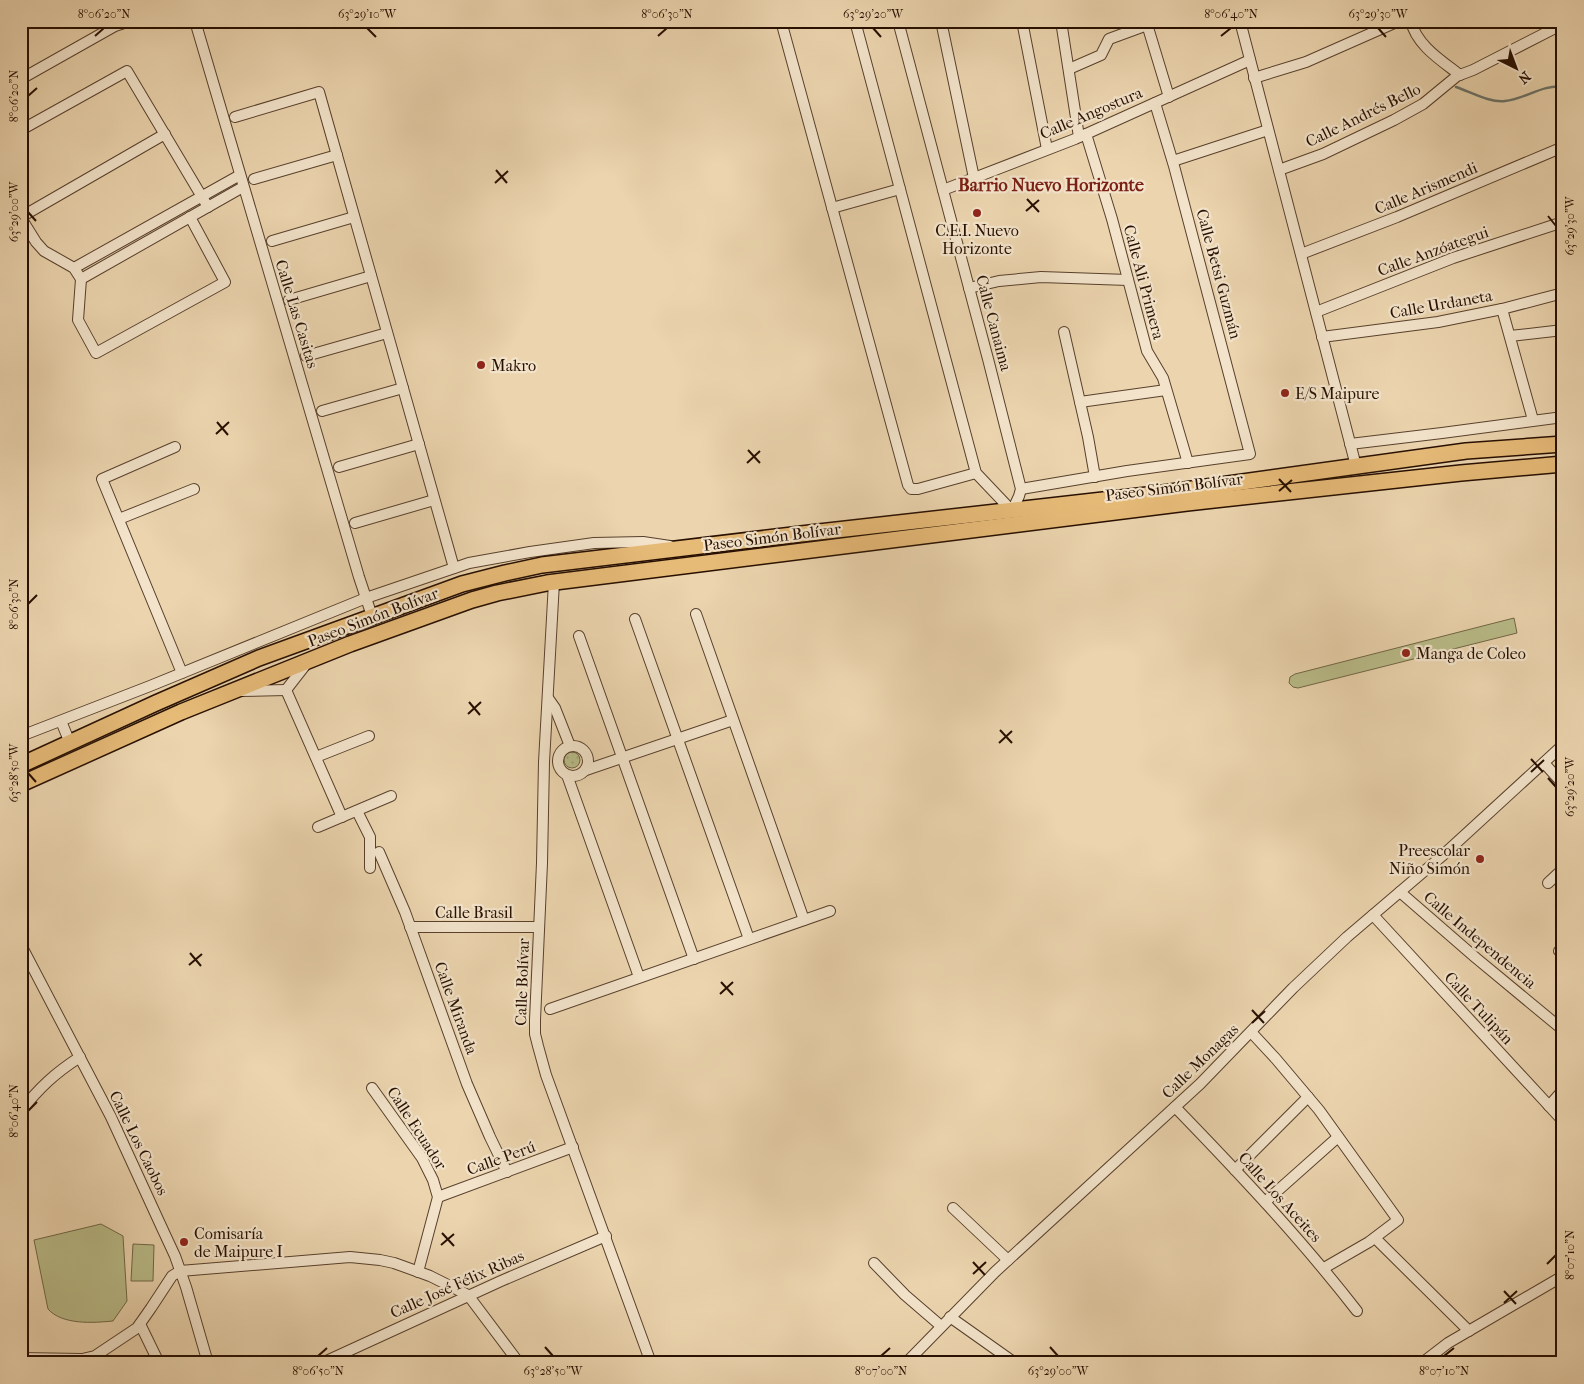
<svg xmlns="http://www.w3.org/2000/svg" width="1584" height="1384" font-family="'IM FELL French Canon',serif">
<defs>
<pattern id="grass-dots" width="8" height="8" patternUnits="userSpaceOnUse" patternTransform="scale(1.25)"><rect width="8" height="8" fill="#b9bc89"/><path d="M2 2h.1M6 6h.1" fill="none" stroke="#9fa074" stroke-width="1.8" stroke-linecap="round"/></pattern>
</defs>
<rect width="100%" height="100%" fill="#ebd4ae"/>
<filter id="stains"><feTurbulence type="fractalNoise" baseFrequency=".004" numOctaves="4"/><feColorMatrix values="0 0 0 0 .2 0 0 0 0 .09 0 0 0 0 .02 0 0 0 .5 -.17"/></filter>
<radialGradient id="worn" r=".72"><stop offset=".6" stop-color="#630" stop-opacity="0"/><stop offset="1" stop-color="#630" stop-opacity=".3"/></radialGradient>
<!-- grass -->
<circle fill="url(#grass-dots)" stroke="#706645" cx="572" cy="760" r="8"/>
<!-- park -->
<g fill="#b9bc89" stroke="#706645">
<path d="M 1514,618 L 1517,633 L 1298,688 L 1293,687 L 1289,683 L 1290,677 L 1295,674 Z"/>
<path d="M 101,1224 L 123,1236 L 127,1301 L 113,1321 C 93,1323 62,1325 48,1309 L 34,1240 Z"/>
<path d="M 133,1244 L 154,1245 L 153,1281 L 131,1281 Z"/>
</g>
<g fill="none" stroke-linecap="round" stroke-linejoin="round">
<!-- stream -->
<path stroke="#6b746b" stroke-width="2.5" d="M 1456,87 C 1471,92 1490,103 1505,101 C 1525,99 1543,84 1563,87"/>
<defs>
<g id="street">
<path d="M 195,21 L 359,577 L 372,616"/>
<path d="M 781,21 L 908,485 L 911,489 L 918,489 L 976,473"/>
<path d="M 855,21 L 976,473 L 1012,511 L 1019,496 L 1021,489 L 988,359 L 898,21"/>
<path d="M 941,21 L 974,178"/>
<path d="M 1022,21 L 1047,149"/>
<path d="M 1061,21 L 1079,137"/>
<path d="M 1146,21 L 1169,97"/>
<path d="M 1240,21 L 1356,466"/>
<path d="M 1411,21 C 1416,45 1442,61 1460,75"/>
<path d="M 1069,69 L 1101,55 L 1109,39 L 1158,21"/>
<path d="M 1254,78 L 1306,62 L 1399,21"/>
<path d="M 21,79 L 115,26 L 130,21"/>
<path d="M 235,117 L 319,92 L 454,568"/>
<path d="M 21,130 L 127,71 L 208,207"/>
<path d="M 1086,134 L 1112,219 L 1147,351 L 1163,378 L 1188,463"/>
<path d="M 1173,161 L 1268,130"/>
<path d="M 1279,170 L 1323,154 L 1394,120 L 1423,104 L 1457,76 L 1473,70 L 1563,24"/>
<path d="M 254,179 L 337,155"/>
<path d="M 943,190 L 1075,139 L 1250,60"/>
<path d="M 832,208 L 900,189"/>
<path d="M 21,217 L 165,134"/>
<path d="M 21,218 L 36,242 L 44,251 L 74,268 L 81,279 L 78,320 L 96,353 L 225,282 L 190,217"/>
<path d="M 272,241 L 354,217"/>
<path d="M 1301,254 L 1397,217 L 1563,147"/>
<path d="M 74,268 L 240,175"/>
<path d="M 81,279 L 243,187"/>
<path d="M 969,288 L 999,281 L 1041,277 L 1128,280"/>
<path d="M 289,300 L 371,276"/>
<path d="M 1502,309 L 1533,420"/>
<path d="M 1316,312 L 1453,258 L 1563,222"/>
<path d="M 1064,332 L 1088,437 L 1095,477"/>
<path d="M 1510,336 L 1563,330"/>
<path d="M 1322,337 L 1438,322 L 1502,309 L 1563,293"/>
<path d="M 306,356 L 387,333"/>
<path d="M 1080,402 L 1166,390"/>
<path d="M 322,411 L 403,388"/>
<path d="M 1350,444 L 1442,433 L 1563,417"/>
<path d="M 175,447 L 102,479 L 182,673"/>
<path d="M 339,467 L 419,444"/>
<path d="M 1021,489 L 1127,471 L 1250,454 L 1174,166 L 1155,103"/>
<path d="M 119,519 L 194,489"/>
<path d="M 355,523 L 434,500"/>
<path d="M 554,582 L 544,762 L 542,863 L 535,1020 L 535,1034 L 538,1046 L 546,1075 L 651,1363"/>
<path d="M 696,614 L 804,920"/>
<path d="M 635,619 L 749,939"/>
<path d="M 579,636 L 694,959"/>
<path d="M 286,690 L 342,817"/>
<path d="M 286,690 L 307,663"/>
<path d="M 240,691 L 286,690"/>
<path d="M 548,698 L 555,708 L 570,746"/>
<path d="M 61,721 L 70,743"/>
<path d="M 21,736 L 150,686 L 366,598 L 469,563 L 530,552 L 594,543 L 643,542 L 670,546"/>
<circle cx="573" cy="761" r="15"/>
<path d="M 316,757 L 369,736"/>
<path d="M 1544,763 L 1563,784"/>
<path d="M 586,770 L 733,720"/>
<path d="M 567,775 L 639,977"/>
<path d="M 357,811 L 370,837 L 370,868"/>
<path d="M 318,827 L 391,796"/>
<path d="M 379,852 L 405,912 L 467,1084 L 490,1137 L 507,1172"/>
<path d="M 1548,883 L 1563,869"/>
<path d="M 1400,892 L 1476,958 L 1563,1030"/>
<path d="M 1373,915 L 1563,1121"/>
<path d="M 410,927 L 539,927"/>
<path d="M 21,945 L 111,1117 L 162,1228 L 175,1256 L 186,1287 L 208,1363"/>
<path d="M 1559,951 L 1563,948"/>
<path d="M 550,1009 L 830,911"/>
<path d="M 1251,1032 L 1276,1059 L 1319,1110 L 1398,1220 L 1369,1242 L 1324,1268"/>
<path d="M 372,1088 L 422,1158 L 433,1180 L 438,1197 L 418,1272"/>
<path d="M 1549,1106 L 1563,1090"/>
<path d="M 1175,1107 C 1239,1173 1301,1239 1357,1311"/>
<path d="M 21,1111 C 39,1088 55,1073 80,1057"/>
<path d="M 1235,1170 L 1308,1097"/>
<path d="M 438,1197 L 573,1147"/>
<path d="M 1265,1202 L 1338,1137"/>
<path d="M 953,1208 L 1008,1260"/>
<path d="M 1375,1238 L 1469,1331"/>
<path d="M 874,1263 L 905,1295 L 941,1326"/>
<path d="M 950,1317 L 1015,1363"/>
<path d="M 140,1324 L 159,1363"/>
<path d="M 21,1358 L 82,1359 L 95,1356 L 137,1328 L 151,1308 L 172,1276 L 180,1271 L 350,1257 L 380,1260 L 394,1263 L 430,1276 L 468,1295 L 519,1363"/>
<path d="M 322,1363 L 501,1281 L 606,1236"/>
<path d="M 906,1363 L 995,1272 L 1200,1084 L 1293,988 L 1347,937 L 1442,856 L 1563,745"/>
<path d="M 1422,1363 L 1448,1343 L 1563,1276"/>
</g>
<g id="primary">
<path d="M 21,765 L 156,703 L 259,658 L 462,584 L 505,573 L 542,565 L 801,534 L 1156,494 L 1466,451 L 1563,444"/>
<path d="M 21,784 L 181,712 L 350,644 L 472,600 L 497,593 L 547,583 L 1187,503 L 1461,473 L 1563,464"/>
</g>
</defs>
<!-- street casing -->
<use href="#street" stroke="#58402c" stroke-width="12"/>
<!-- primary casing -->
<use href="#primary" stroke="#270f01" stroke-width="18"/>
<!-- street -->
<use href="#street" stroke="#f2e3ca" stroke-width="10"/>
<!-- primary -->
<use href="#primary" stroke="#e6ba77" stroke-width="15"/>
</g>
<!-- ticks -->
<path fill="none" stroke="#270f01" stroke-width="2" d="M 367,28 L 376,37M 873,28 L 881,37M 1378,28 L 1386,37M 95,36 L 104,28M 658,36 L 667,28M 1221,36 L 1231,28M 28,96 L 37,88M 496,170 L 507,183M 495,183 L 508,171M 1027,199 L 1039,212M 1026,211 L 1039,200M 28,212 L 36,221M 1548,216 L 1556,226M 217,422 L 228,435M 216,434 L 229,422M 748,450 L 760,463M 747,463 L 760,451M 1279,479 L 1291,492M 1279,491 L 1292,480M 28,604 L 37,595M 469,702 L 480,715M 468,714 L 481,702M 1000,730 L 1012,743M 999,743 L 1012,731M 1531,759 L 1543,772M 1531,772 L 1544,760M 28,773 L 36,782M 1548,778 L 1556,787M 190,953 L 201,966M 189,965 L 202,954M 721,982 L 733,995M 720,994 L 733,982M 1252,1010 L 1264,1023M 1252,1023 L 1265,1011M 28,1111 L 37,1102M 442,1233 L 454,1246M 441,1245 L 454,1234M 973,1262 L 985,1275M 1547,1264 L 1556,1255M 973,1274 L 986,1262M 1504,1291 L 1516,1304M 1504,1303 L 1517,1291M 545,1347 L 553,1356M 1050,1347 L 1058,1356M 318,1356 L 327,1348M 881,1356 L 890,1348M 1444,1356 L 1454,1348"/>
<!-- markers -->
<g fill="#8f2418" stroke="#f2e3ca" stroke-width="2">
<circle cx="977" cy="213" r="5"/>
<circle cx="481" cy="365" r="5"/>
<circle cx="1285" cy="393" r="5"/>
<circle cx="1406" cy="653" r="5"/>
<circle cx="1480" cy="859" r="5"/>
<circle cx="184" cy="1242" r="5"/>
</g>
<g text-anchor="middle" dominant-baseline="central" stroke-width="4.5" stroke-linejoin="round" paint-order="stroke">
<!-- street labels -->
<g font-size="16" fill="#270f01" stroke="#f2e3ca">
<text transform="translate(1091 113) rotate(-23)">Calle Angostura</text>
<text transform="translate(1363 115) rotate(-26)">Calle Andrés Bello</text>
<text transform="translate(1426 188) rotate(-23)">Calle Arismendi</text>
<text transform="translate(1433 251) rotate(-20)">Calle Anzóategui</text>
<text transform="translate(1219 274) rotate(75)">Calle Betsi Guzmán</text>
<text transform="translate(1144 282) rotate(75)">Calle Ali Primera</text>
<text transform="translate(1441 304) rotate(-10)">Calle Urdaneta</text>
<text transform="translate(297 314) rotate(73)">Calle Las Casitas</text>
<text transform="translate(994 323) rotate(75)">Calle Canaima</text>
<text transform="translate(1174 487) rotate(-7)">Paseo Simón Bolívar</text>
<text transform="translate(772 537) rotate(-7)">Paseo Simón Bolívar</text>
<text transform="translate(373 617) rotate(-21)">Paseo Simón Bolívar</text>
<text x="474" y="912">Calle Brasil</text>
<text transform="translate(1480 940) rotate(40)">Calle Independencia</text>
<text transform="translate(522 982) rotate(-88)">Calle Bolívar</text>
<text transform="translate(456 1008) rotate(70)">Calle Miranda</text>
<text transform="translate(1479 1008) rotate(47)">Calle Tulipán</text>
<text transform="translate(1200 1061) rotate(-44)">Calle Monagas</text>
<text transform="translate(417 1128) rotate(57)">Calle Ecuador</text>
<text transform="translate(139 1143) rotate(64)">Calle Los Caobos</text>
<text transform="translate(501 1158) rotate(-20)">Calle Perú</text>
<text transform="translate(1280 1197) rotate(48)">Calle Los Aceites</text>
<text transform="translate(457 1284) rotate(-24)">Calle José Félix Ribas</text>
</g>
<!-- poi labels -->
<g font-size="16" fill="#270f01" stroke="#f2e3ca" text-anchor="start">
<text x="977" y="230" text-anchor="middle">C.E.I. Nuevo<tspan x="977" dy="18">Horizonte</tspan></text>
<text x="491" y="365">Makro</text>
<text x="1295" y="393">E/S Maipure</text>
<text x="1416" y="653">Manga de Coleo</text>
<text x="1470" y="850" text-anchor="end">Preescolar<tspan x="1470" dy="18">Niño Simón</tspan></text>
<text x="194" y="1233">Comisaría<tspan x="194" dy="18">de Maipure I</tspan></text>
</g>
<!-- neighbourhood labels -->
<g font-size="18" font-weight="bold" fill="#7a1f14" stroke="#f2e3ca">
<text x="1051" y="185">Barrio Nuevo Horizonte</text>
</g>
</g>
<!-- margin -->
<rect width="1584" height="1384" fill="none" stroke="#ebd4ae" stroke-width="55"/>
<!-- north arrow -->
<g transform="translate(1516 68) rotate(138)" stroke="#f2e3ca" stroke-width="4" paint-order="stroke">
<path d="M0-4L9 19L0 12L-9 19Z" fill="#270f01"/>
<text y="-8" font-size="14" font-weight="bold" text-anchor="middle" fill="#270f01">N</text>
</g>
<rect x="28" y="28" width="1528" height="1328" fill="none" stroke="#270f01" stroke-width="2"/>
<g font-size="12" text-anchor="middle" fill="#270f01">
<text x="104" y="18">8°06'20"N</text>
<text x="367" y="18">63°29'10"W</text>
<text x="667" y="18">8°06'30"N</text>
<text x="873" y="18">63°29'20"W</text>
<text x="1231" y="18">8°06'40"N</text>
<text x="1378" y="18">63°29'30"W</text>
<text transform="translate(14 96) rotate(-90)" y="4">8°06'20"N</text>
<text transform="translate(14 212) rotate(-90)" y="4">63°29'00"W</text>
<text transform="translate(1570 226) rotate(-90)" y="4">63°29'30"W</text>
<text transform="translate(14 604) rotate(-90)" y="4">8°06'30"N</text>
<text transform="translate(14 773) rotate(-90)" y="4">63°28'50"W</text>
<text transform="translate(1570 787) rotate(-90)" y="4">63°29'20"W</text>
<text transform="translate(14 1111) rotate(-90)" y="4">8°06'40"N</text>
<text transform="translate(1570 1255) rotate(-90)" y="4">8°07'10"N</text>
<text x="318" y="1375">8°06'50"N</text>
<text x="553" y="1375">63°28'50"W</text>
<text x="881" y="1375">8°07'00"N</text>
<text x="1058" y="1375">63°29'00"W</text>
<text x="1444" y="1375">8°07'10"N</text>
</g>
<rect width="100%" height="100%" filter="url(#stains)"/>
<rect width="100%" height="100%" fill="url(#worn)"/>
</svg>
